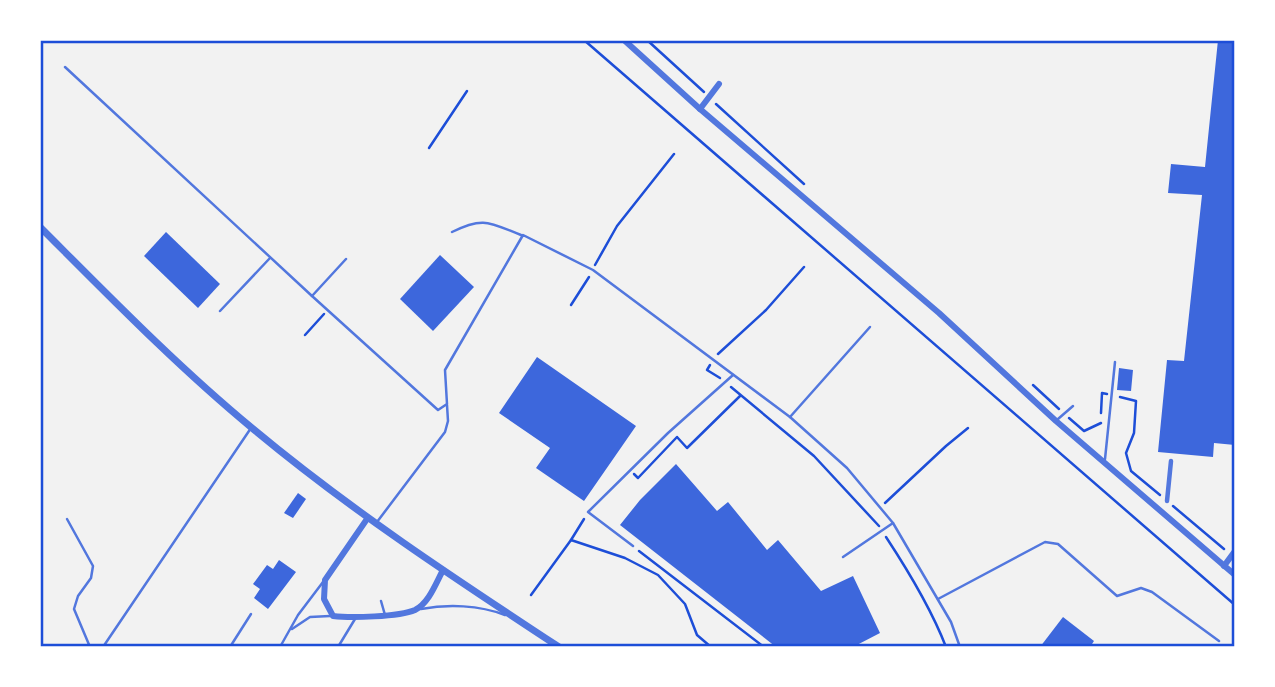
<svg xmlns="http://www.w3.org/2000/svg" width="1275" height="687" font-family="Rubik,sans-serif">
<rect width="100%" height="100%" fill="#f2f2f2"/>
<!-- building -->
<g fill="#3d67dc">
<path d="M 1218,40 L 1235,40 L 1235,445 L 1214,443 L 1213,457 L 1158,452 L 1167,360 L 1184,361 L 1202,195 L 1168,193 L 1171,164 L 1205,167 Z"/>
<path d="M 166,232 L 220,284 L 198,308 L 144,256 Z"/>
<path d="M 440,255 L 474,287 L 433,331 L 400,299 Z"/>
<path d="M 537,357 L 636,426 L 584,501 L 536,468 L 550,448 L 499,413 Z"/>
<path d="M 1119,368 L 1133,370 L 1131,391 L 1117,390 Z"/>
<path d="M 676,464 L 717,511 L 728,502 L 767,550 L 778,540 L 821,591 L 853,576 L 880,633 L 853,647 L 776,647 L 620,525 L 640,500 Z"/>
<path d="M 298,493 L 306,499 L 293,518 L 284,513 Z"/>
<path d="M 279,560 L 296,572 L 268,609 L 254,598 L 260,589 L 253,584 L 267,565 L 273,569 Z"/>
<path d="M 1063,617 L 1094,641 L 1090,647 L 1040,647 Z"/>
</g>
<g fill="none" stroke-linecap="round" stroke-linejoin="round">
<!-- path -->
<g stroke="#1d4ed8" stroke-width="2.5">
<path d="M 584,40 L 1235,605"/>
<path d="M 647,40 L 704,92"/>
<path d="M 716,104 L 804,184"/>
<path d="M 429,148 L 467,91"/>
<path d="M 595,265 L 617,226 L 674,154"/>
<path d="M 571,305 L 589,277"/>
<path d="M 305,335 L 324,314"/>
<path d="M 718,354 L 766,310 L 804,267"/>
<path d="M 710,365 L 707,370 L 720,378"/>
<path d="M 1033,385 L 1059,409"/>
<path d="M 731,387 L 814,456 L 879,526"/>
<path d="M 1120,397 L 1136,401 L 1134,433 L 1126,453 L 1131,471 L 1160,495"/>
<path d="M 1101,413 L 1102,393 L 1107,394"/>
<path d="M 1069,418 L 1084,431 L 1101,423"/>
<path d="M 634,474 L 638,478 L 677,437 L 687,448 L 740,396"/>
<path d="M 885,503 L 946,446 L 968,428"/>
<path d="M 1173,506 L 1224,549"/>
<path d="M 886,537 C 909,572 931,608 946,647"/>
<path d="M 571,540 L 584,519"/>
<path d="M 639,551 L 764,647"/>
<path d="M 531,595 L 571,540 L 625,558 L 658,575 L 685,604 L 697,635 L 711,647"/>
</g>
<!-- service -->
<g stroke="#5277de" stroke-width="2.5">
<path d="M 65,67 L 312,296"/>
<path d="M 452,232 C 484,216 490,223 521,235"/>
<path d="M 346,259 L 312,296 L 438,410 L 447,404 L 445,370 L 523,235 L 593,270 L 790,417 L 847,468 L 893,523 L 951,622 L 960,647"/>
<path d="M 220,311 L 270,258"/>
<path d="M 790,417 L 870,327"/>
<path d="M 1058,419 L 1073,406"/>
<path d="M 1105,459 L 1115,362"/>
<path d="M 67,519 L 93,566 L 91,578 L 78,596 L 74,609 L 90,647"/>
<path d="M 377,522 L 445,432 L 448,421 L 447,405"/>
<path d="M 633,546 L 588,512 L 668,433 L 733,375"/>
<path d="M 843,557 L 893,523"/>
<path d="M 938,599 L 1045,542 L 1058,544 L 1117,596 L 1141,588 L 1152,592 L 1219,641"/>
<path d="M 381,601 L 385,615"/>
<path d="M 421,609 C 448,604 479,605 505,615"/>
<path d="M 292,629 L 310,617 L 330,616"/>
<path d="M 103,647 L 251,428"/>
<path d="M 230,647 L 251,614"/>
<path d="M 280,647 L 298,615 L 323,582"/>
<path d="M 338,647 L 355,619"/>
</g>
<!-- pedestrian -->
<path stroke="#5277de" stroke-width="4.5" d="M 1167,501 L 1171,461"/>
<!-- minor -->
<g stroke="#5277de" stroke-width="6">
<path d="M 624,40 L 700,109 L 939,313 L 1056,421 L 1235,575"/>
<path d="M 700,109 L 719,84"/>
<path d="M 367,519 L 325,580 L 324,599 L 333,616 C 350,618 399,617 415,610 C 429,603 436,583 443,570"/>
<path d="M 1224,566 L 1235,551"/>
</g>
<!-- tertiary -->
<path stroke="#5277de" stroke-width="7" d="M 40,227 C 109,296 177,366 252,428 C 349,509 454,578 559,647"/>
</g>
<!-- border -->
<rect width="1275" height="687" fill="none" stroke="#ffffff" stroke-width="84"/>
<rect x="42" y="42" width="1191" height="603" fill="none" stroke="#1d4ed8" stroke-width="2.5"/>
</svg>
